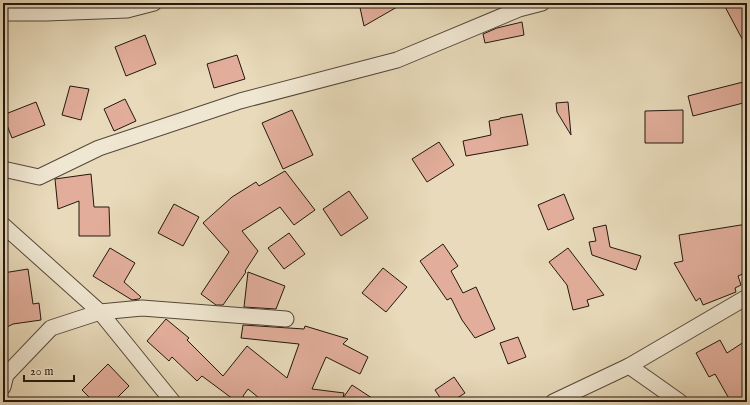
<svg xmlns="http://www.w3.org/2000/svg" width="750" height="405" font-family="'IM FELL English',serif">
<rect width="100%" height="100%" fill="#e8daba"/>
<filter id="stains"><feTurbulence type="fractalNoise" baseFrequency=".005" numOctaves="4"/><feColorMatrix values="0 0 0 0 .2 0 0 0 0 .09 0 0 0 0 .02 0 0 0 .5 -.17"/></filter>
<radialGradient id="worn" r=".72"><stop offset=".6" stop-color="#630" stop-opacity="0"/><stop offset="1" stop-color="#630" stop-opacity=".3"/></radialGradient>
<!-- building -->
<g fill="#e2ae9b" stroke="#23170e">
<path d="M 359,3 L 404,3 L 364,26 Z"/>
<path d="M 723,3 L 742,3 L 747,12 L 747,48 Z"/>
<path d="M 522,22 L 524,35 L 485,43 L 483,34 L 497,28 Z"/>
<path d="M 145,35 L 156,64 L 126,76 L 115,47 Z"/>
<path d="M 237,55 L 245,79 L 214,88 L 207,64 Z"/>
<path d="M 747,81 L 747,102 L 693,116 L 688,96 Z"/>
<path d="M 70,86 L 89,89 L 81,120 L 62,115 Z"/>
<path d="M 125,99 L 136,121 L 114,131 L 104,109 Z"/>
<path d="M 36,102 L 45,125 L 12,138 L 3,115 Z"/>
<path d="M 568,102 L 571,135 L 557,112 L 556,103 Z"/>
<path d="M 292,110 L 313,155 L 283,169 L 262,123 Z"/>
<path d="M 683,110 L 683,143 L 645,143 L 645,111 Z"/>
<path d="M 522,114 L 528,145 L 466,156 L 463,141 L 491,135 L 489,121 L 500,119 L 500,118 Z"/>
<path d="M 439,142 L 454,165 L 427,182 L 412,159 Z"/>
<path d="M 285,171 L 315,210 L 294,225 L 280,207 L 242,231 L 258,251 L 245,271 L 246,272 L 223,305 L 216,305 L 201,294 L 229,252 L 203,223 L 232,197 L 256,182 L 259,186 Z"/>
<path d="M 91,174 L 94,207 L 109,207 L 110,236 L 79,236 L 79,201 L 58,209 L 55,179 Z"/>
<path d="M 349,191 L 368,218 L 341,236 L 323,209 Z"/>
<path d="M 564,194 L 574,219 L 548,230 L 538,205 Z"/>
<path d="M 174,204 L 199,217 L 183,246 L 158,233 Z"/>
<path d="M 747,224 L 747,272 L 738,276 L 741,285 L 735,288 L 736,292 L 703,305 L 700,298 L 696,301 L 674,263 L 683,261 L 679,235 Z"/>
<path d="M 606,225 L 610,247 L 641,256 L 636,270 L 592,255 L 589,242 L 596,241 L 593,228 Z"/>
<path d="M 289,233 L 305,254 L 284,269 L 268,248 Z"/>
<path d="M 443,244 L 458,266 L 451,271 L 463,293 L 476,287 L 495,329 L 475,338 L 462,320 L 451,298 L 447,300 L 420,261 Z"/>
<path d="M 110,248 L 135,263 L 124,282 L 141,297 L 139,299 L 132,300 L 93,276 Z"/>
<path d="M 568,248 L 604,295 L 587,300 L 589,306 L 573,310 L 567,285 L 549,262 Z"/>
<path d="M 383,268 L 407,287 L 386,312 L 362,293 Z"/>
<path d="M 28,269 L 33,304 L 39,303 L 41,320 L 13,324 L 3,329 L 3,273 Z"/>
<path d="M 248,272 L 285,286 L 276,309 L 244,307 Z"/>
<path d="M 166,319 L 189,338 L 187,340 L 223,376 L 247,346 L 287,378 L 299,344 L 241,338 L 243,325 L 304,329 L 305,326 L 348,339 L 343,344 L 368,357 L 360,374 L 326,357 L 312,389 L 344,393 L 343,398 L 352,385 L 378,402 L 264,402 L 248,389 L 243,396 L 246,400 L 244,402 L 237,402 L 202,376 L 197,381 L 172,357 L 169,361 L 147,341 Z"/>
<path d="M 518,337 L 526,357 L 508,364 L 500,343 Z"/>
<path d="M 720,340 L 727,353 L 747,340 L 747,402 L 731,402 L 715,374 L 709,377 L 696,353 Z"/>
<path d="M 108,364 L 129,386 L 113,402 L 94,402 L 82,390 Z"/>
<path d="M 454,377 L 465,393 L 451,402 L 443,402 L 435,390 Z"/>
</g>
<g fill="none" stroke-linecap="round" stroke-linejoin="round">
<defs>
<g id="street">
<path d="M 3,13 L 46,13 L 127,10 L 154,3"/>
<path d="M 3,169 L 39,177 L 99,148 L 240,101 L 397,60 L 519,9 L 542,3"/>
<path d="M 3,225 L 100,312 L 173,402"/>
<path d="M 629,366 L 680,402"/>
<path d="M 3,387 L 6,375 L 51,328 L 100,312 L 142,308 L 286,319"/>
<path d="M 553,402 L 629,366 L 747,297"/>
</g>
</defs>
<!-- street casing -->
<use href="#street" stroke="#544839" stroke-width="17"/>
<!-- street -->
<use href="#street" stroke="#f0e7d2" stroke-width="15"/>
</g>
<!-- margin -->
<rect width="750" height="405" fill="none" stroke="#e8daba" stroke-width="16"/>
<rect x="4" y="4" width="742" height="397" fill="none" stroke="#23170e" stroke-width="2"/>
<rect x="8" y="8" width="734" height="389" fill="none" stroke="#23170e"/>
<!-- scale -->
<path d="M24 375v6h50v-6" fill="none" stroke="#23170e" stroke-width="2"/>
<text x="30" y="375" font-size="12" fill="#23170e" stroke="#f0e7d2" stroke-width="3" paint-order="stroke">20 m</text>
<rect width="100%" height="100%" filter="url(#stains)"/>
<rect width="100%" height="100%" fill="url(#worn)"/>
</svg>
